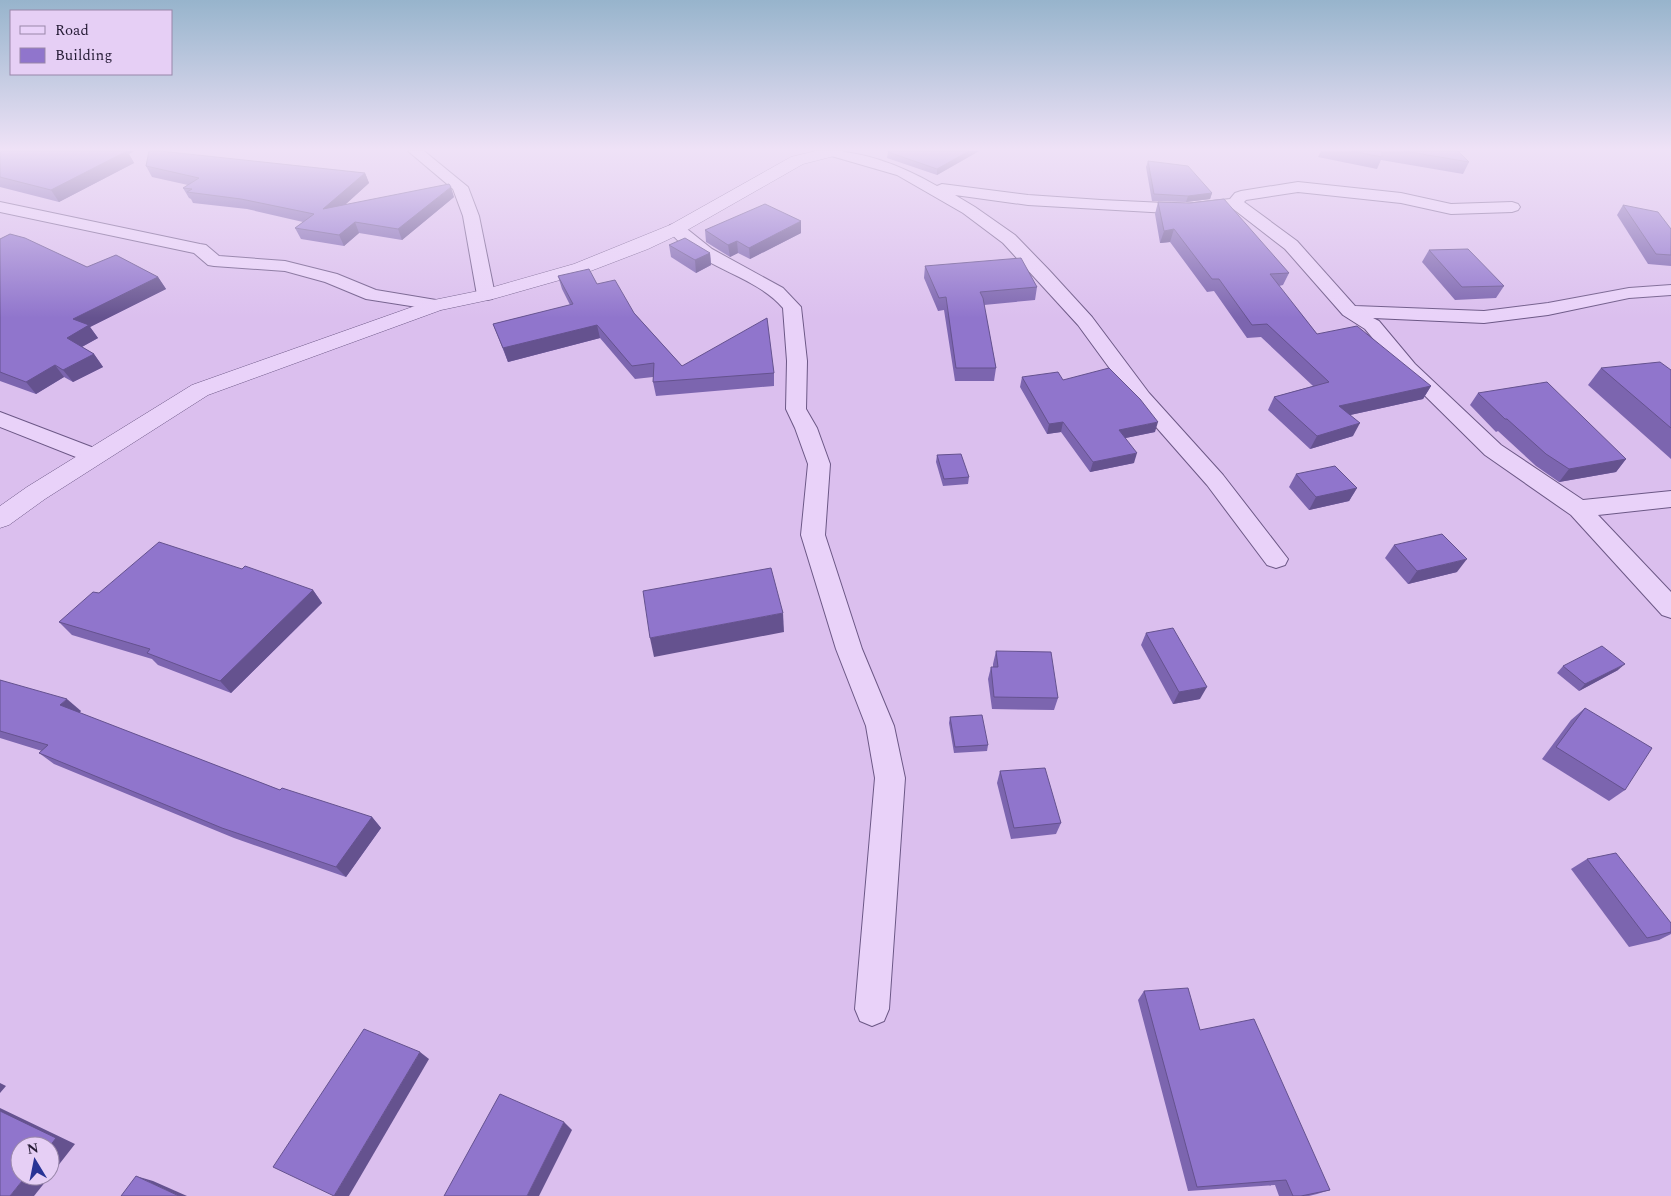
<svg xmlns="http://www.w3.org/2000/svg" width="1671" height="1196" font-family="Spectral,serif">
<rect width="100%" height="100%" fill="#dbbfee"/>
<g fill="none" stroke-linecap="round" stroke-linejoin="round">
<defs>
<g id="minor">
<path d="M 408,151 L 424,151 L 468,187 L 479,216 L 495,295 L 492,299 L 486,300 L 480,299 L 477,295 L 463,216 L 453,189 Z"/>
<path d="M 827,151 C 865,151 904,167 937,186 L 942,184 L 1028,195 L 1101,200 L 1186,204 L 1230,199 L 1235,193 L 1241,191 L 1298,182 L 1401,193 L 1451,204 L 1512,202 L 1518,204 L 1520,207 L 1518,210 L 1512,212 L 1451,214 L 1401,203 L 1298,192 L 1246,200 L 1244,202 L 1297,241 L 1355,306 L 1484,311 L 1548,303 L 1629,288 L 1671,285 L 1671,295 L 1629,298 L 1548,315 L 1484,323 L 1373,318 L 1379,321 L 1415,364 L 1501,445 L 1583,500 L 1671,491 L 1671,507 L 1598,515 L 1671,592 L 1671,618 L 1662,615 L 1571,515 L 1485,455 L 1401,372 L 1365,329 L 1343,315 L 1285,249 L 1232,208 L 1186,214 L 1028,205 L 955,195 L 975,207 L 1015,235 L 1049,270 L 1092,317 L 1149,393 L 1223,475 L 1288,559 L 1285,565 L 1276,568 L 1267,565 L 1207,485 L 1135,403 L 1078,325 L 1003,243 L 963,213 L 897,175 L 828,155 Z"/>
<path d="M 0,202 L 200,244 L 206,245 L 219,256 L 285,261 L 337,274 L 376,290 L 442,301 L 445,305 L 442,309 L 436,310 L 366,299 L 325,282 L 285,271 L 214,266 L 208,265 L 194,253 L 0,212 Z"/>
<path d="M 676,224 L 682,225 L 712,249 L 783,288 L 801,307 L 807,361 L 806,409 L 817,428 L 830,464 L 825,535 L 862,649 L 894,726 L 905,778 L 889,1009 L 884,1021 L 872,1026 L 860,1021 L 855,1009 L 875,778 L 866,726 L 836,649 L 801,535 L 808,464 L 795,428 L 786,409 L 787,361 L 783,308 C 753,273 694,267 668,229 L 670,225 Z"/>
<path d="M 0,412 L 102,451 L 105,456 L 102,461 L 94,463 L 86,461 L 0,427 Z"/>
</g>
<path id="tertiary" d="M 816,151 L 844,151 L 842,154 L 803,164 L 682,233 L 648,249 L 588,272 L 493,299 L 441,310 L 208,395 L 45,499 L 9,525 L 0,528 L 0,506 L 27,487 L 192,385 L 429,301 L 483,290 L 574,264 L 670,225 L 791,157 Z"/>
</defs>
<!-- minor casing -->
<use href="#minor" stroke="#6c5886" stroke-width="2"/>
<!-- tertiary casing -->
<use href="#tertiary" stroke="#6c5886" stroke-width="1"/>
<!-- minor -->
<use href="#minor" fill="#e9d2f9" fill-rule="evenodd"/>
<!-- tertiary -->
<use href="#tertiary" fill="#e9d2f9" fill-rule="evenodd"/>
</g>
<!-- wall -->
<g fill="#7c65af">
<path d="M 0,151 L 134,151 L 129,154 L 134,163 L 59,202 L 0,187 Z"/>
<path d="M 886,151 L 979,151 L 937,175 L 887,158 L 888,152 Z"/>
<path d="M 1321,151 L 1467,151 L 1459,152 L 1469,162 L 1463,174 L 1381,160 L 1377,169 L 1318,157 Z"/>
<path d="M 1148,161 L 1212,193 L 1210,199 L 1186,202 L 1152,201 L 1146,167 Z"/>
<path d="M 146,166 L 365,173 L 369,183 L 345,205 L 454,197 L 402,240 L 359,233 L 344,246 L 301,239 L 295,228 L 303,222 L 247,209 L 193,203 L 191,199 L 189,198 L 183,188 L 188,185 L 152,177 Z"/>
<path d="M 1158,202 L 1289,273 L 1283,285 L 1279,286 L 1317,334 L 1431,386 L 1423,399 L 1350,415 L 1353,436 L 1310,449 L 1268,410 L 1274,397 L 1313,386 L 1261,337 L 1247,338 L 1214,291 L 1207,292 L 1170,242 L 1160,243 L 1155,214 Z"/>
<path d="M 1623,205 L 1671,229 L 1671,266 L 1648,264 L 1617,215 Z"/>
<path d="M 705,230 L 801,233 L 750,259 L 738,253 L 730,257 L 706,242 Z"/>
<path d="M 0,239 L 87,267 L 158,277 L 166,289 L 90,327 L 98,338 L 82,347 L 94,354 L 103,367 L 73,382 L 64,377 L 36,394 L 0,381 Z"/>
<path d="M 669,245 L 710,253 L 711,265 L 696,273 L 671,257 Z"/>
<path d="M 1429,250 L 1504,286 L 1496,298 L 1455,300 L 1422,262 Z"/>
<path d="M 925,266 L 1037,287 L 1035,300 L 984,305 L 996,368 L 994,381 L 955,381 L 944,310 L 938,311 L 924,278 Z"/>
<path d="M 558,276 L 597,284 L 634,313 L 682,366 L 774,373 L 774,386 L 656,396 L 653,382 L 653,377 L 635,379 L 600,338 L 508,362 L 493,324 L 570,305 L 562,289 Z"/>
<path d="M 1601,368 L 1671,370 L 1671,459 L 1588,385 Z"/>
<path d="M 1022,377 L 1063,380 L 1155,432 L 1125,438 L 1134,463 L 1090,472 L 1061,432 L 1047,434 L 1020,387 Z"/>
<path d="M 1478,393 L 1626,459 L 1616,472 L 1559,482 L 1536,466 L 1498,431 L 1496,432 L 1470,405 Z"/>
<path d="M 937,455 L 969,477 L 968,484 L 943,486 L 936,462 Z"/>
<path d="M 1296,474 L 1357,488 L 1349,501 L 1309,510 L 1289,487 Z"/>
<path d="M 1394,545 L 1457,572 L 1408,584 L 1385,558 Z"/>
<path d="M 313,590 L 322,603 L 231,693 L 158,665 L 152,659 L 72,635 L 59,622 L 99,593 Z"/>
<path d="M 1146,633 L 1200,699 L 1173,704 L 1141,645 Z"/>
<path d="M 996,651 L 1058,698 L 1054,710 L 992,709 L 988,679 L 991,667 L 993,667 L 993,664 Z"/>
<path d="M 1563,666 L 1618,670 L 1579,691 L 1557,673 Z"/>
<path d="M 0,680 L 81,711 L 79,713 L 280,790 L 372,817 L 381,828 L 346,877 L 234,838 L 54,764 L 39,753 L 42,751 L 0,738 Z"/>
<path d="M 1585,708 L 1625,790 L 1609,801 L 1542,759 L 1571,720 Z"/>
<path d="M 950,717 L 988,745 L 987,751 L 954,753 L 949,723 Z"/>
<path d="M 1000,771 L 1061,823 L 1056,834 L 1011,839 L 997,783 Z"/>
<path d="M 1587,859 L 1671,923 L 1671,934 L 1659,940 L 1629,947 L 1571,869 Z"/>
<path d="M 1144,991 L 1200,1030 L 1330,1190 L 1317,1194 L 1309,1196 L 1279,1196 L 1275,1185 L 1188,1191 L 1138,1000 Z"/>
</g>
<!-- shaded-wall -->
<g fill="#65528f">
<path d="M 112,151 L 134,151 L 129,154 L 134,163 L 59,202 L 51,190 Z"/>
<path d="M 969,151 L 979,151 L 937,175 L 937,169 Z"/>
<path d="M 365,173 L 369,183 L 328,220 L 323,209 Z"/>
<path d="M 451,187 L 454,197 L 402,240 L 398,229 Z"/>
<path d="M 1212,193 L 1210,199 L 1186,202 L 1188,196 Z"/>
<path d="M 801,221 L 801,233 L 750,259 L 749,248 Z"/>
<path d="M 355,222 L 359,233 L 344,246 L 339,235 Z"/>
<path d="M 1174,229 L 1170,242 L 1160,243 L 1164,231 Z"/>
<path d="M 737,241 L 738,253 L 730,257 L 728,245 Z"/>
<path d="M 710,253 L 711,265 L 696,273 L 695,260 Z"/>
<path d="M 158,277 L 166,289 L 90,327 L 98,338 L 76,350 L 67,338 L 73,319 Z"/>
<path d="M 597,325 L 600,338 L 508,362 L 503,348 Z"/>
<path d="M 94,354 L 103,367 L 73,382 L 63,370 Z"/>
<path d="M 55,365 L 64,377 L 36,394 L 26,382 Z"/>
<path d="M 1431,386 L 1423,399 L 1332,419 L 1339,406 Z"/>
<path d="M 1063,422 L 1061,432 L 1047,434 L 1049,424 Z"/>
<path d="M 1158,422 L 1155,432 L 1116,440 L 1119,430 Z"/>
<path d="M 1360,423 L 1353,436 L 1310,449 L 1317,436 Z"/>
<path d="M 1137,453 L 1134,463 L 1090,472 L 1093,462 Z"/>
<path d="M 1626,459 L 1616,472 L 1559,482 L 1569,469 Z"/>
<path d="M 1357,488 L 1349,501 L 1309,510 L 1316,497 Z"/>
<path d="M 1467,559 L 1457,572 L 1408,584 L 1417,571 Z"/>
<path d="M 313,590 L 322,603 L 231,693 L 220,681 Z"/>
<path d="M 783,613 L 784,632 L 654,657 L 650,638 Z"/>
<path d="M 1625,664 L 1618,670 L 1579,691 L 1585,684 Z"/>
<path d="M 1207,687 L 1200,699 L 1173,704 L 1179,692 Z"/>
<path d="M 67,699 L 81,711 L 74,717 L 60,705 Z"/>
<path d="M 372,817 L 381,828 L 346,877 L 336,867 Z"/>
<path d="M 420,1052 L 429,1059 L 349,1196 L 334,1196 Z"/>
<path d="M 0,1083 L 6,1086 L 0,1093 Z"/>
<path d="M 0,1108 L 75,1144 L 50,1176 L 50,1146 L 0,1111 Z"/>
<path d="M 564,1122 L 572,1130 L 539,1196 L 527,1196 Z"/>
<path d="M 26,1176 L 50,1176 L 34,1196 L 10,1196 Z"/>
<path d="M 136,1176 L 153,1181 L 187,1196 L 179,1196 Z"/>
</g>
<!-- building -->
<g fill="#9075cc" stroke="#65528f">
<path d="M 0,151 L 127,151 L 51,190 L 0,177 Z"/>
<path d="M 149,151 L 160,151 L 365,173 L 323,209 L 449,184 L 451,187 L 398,229 L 355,222 L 339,235 L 295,228 L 314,214 L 241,199 L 187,192 L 192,189 L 183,188 L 199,178 L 146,166 Z"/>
<path d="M 890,151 L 969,151 L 937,169 L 888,152 Z"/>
<path d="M 1351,151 L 1382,151 L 1382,157 Z"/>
<path d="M 1404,151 L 1458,151 L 1469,162 Z"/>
<path d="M 1148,161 L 1188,166 L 1212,193 L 1188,196 L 1154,194 Z"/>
<path d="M 1224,199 L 1289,273 L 1270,274 L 1317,334 L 1357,326 L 1431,386 L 1339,406 L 1360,423 L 1317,436 L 1274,397 L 1329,382 L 1267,324 L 1252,325 L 1219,279 L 1212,279 L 1174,229 L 1164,231 L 1158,202 L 1190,203 Z"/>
<path d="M 765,204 L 801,221 L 749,248 L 737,241 L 728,245 L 705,230 Z"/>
<path d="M 1623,205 L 1658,212 L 1671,229 L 1671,255 L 1656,254 Z"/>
<path d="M 10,234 L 25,238 L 87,267 L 116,255 L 158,277 L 73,319 L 89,325 L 67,338 L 94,354 L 63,370 L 55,365 L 26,382 L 0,372 L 0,239 Z"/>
<path d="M 685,238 L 710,253 L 695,260 L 669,245 Z"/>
<path d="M 1468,249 L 1504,286 L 1462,287 L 1429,250 Z"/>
<path d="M 1021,258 L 1037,287 L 980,292 L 983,298 L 996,368 L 956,368 L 946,297 L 939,298 L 925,266 Z"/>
<path d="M 589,269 L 597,284 L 615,280 L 634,313 L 682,366 L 767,318 L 774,373 L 653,382 L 654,363 L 632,366 L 597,325 L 503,348 L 493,324 L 573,304 L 558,276 Z"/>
<path d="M 1660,362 L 1671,370 L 1671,428 L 1601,368 Z"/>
<path d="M 1109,368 L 1140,399 L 1158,422 L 1119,430 L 1137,453 L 1093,462 L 1063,422 L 1049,424 L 1022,377 L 1058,372 L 1063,380 Z"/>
<path d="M 1547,382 L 1626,459 L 1569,469 L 1546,454 L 1507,419 L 1505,419 L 1478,393 Z"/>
<path d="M 961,454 L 969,477 L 944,479 L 937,455 Z"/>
<path d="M 1335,466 L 1357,488 L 1316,497 L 1296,474 Z"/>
<path d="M 1442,534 L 1467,559 L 1417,571 L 1394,545 Z"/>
<path d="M 159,542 L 242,569 L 245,566 L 313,590 L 220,681 L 147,653 L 150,649 L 59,622 L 93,592 L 99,593 Z"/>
<path d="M 771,568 L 783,613 L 650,638 L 643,591 Z"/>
<path d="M 1173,628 L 1207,687 L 1179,692 L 1146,633 Z"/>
<path d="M 1602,646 L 1625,664 L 1585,684 L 1563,666 Z"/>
<path d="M 996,651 L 1051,652 L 1058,698 L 994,697 L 991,667 L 998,667 Z"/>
<path d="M 0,680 L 67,699 L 60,705 L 280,790 L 282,788 L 372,817 L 336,867 L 222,828 L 39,753 L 48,745 L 0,731 Z"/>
<path d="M 1585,708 L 1652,748 L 1625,790 L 1556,747 Z"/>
<path d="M 982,715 L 988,745 L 955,747 L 950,717 Z"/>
<path d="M 1045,768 L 1061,823 L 1014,828 L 1000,771 Z"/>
<path d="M 1616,853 L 1671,923 L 1671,932 L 1647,938 L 1587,859 Z"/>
<path d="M 1188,988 L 1200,1030 L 1254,1019 L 1330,1190 L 1301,1196 L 1293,1196 L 1286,1180 L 1197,1187 L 1144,991 Z"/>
<path d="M 364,1029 L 420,1052 L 334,1196 L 273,1167 Z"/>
<path d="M 500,1094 L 564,1122 L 527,1196 L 444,1196 Z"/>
<path d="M 0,1111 L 56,1138 L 50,1146 L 20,1146 L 20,1176 L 26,1176 L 10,1196 L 0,1196 Z"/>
<path d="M 136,1176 L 179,1196 L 121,1196 Z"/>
</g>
<!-- sky -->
<linearGradient id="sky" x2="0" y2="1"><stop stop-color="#97b4cc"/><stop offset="0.47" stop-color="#efe2f7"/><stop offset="1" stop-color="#efe2f7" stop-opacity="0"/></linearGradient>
<rect width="1671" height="318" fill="url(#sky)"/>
<!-- legend -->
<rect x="10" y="10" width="162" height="65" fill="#e6cff5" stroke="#9987a9"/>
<rect x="20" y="26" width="25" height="8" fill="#e9d2f9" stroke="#9987a9"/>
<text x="55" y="35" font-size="15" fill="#261c36">Road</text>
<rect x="20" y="48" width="25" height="15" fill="#9075cc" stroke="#9987a9"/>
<text x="55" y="60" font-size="15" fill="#261c36">Building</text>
<!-- north arrow -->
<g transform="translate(35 1161) rotate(350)"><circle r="24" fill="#e6cff5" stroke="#9987a9"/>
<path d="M0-4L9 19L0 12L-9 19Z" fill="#283395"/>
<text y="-8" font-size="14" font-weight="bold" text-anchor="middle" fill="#261c36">N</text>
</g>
</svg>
